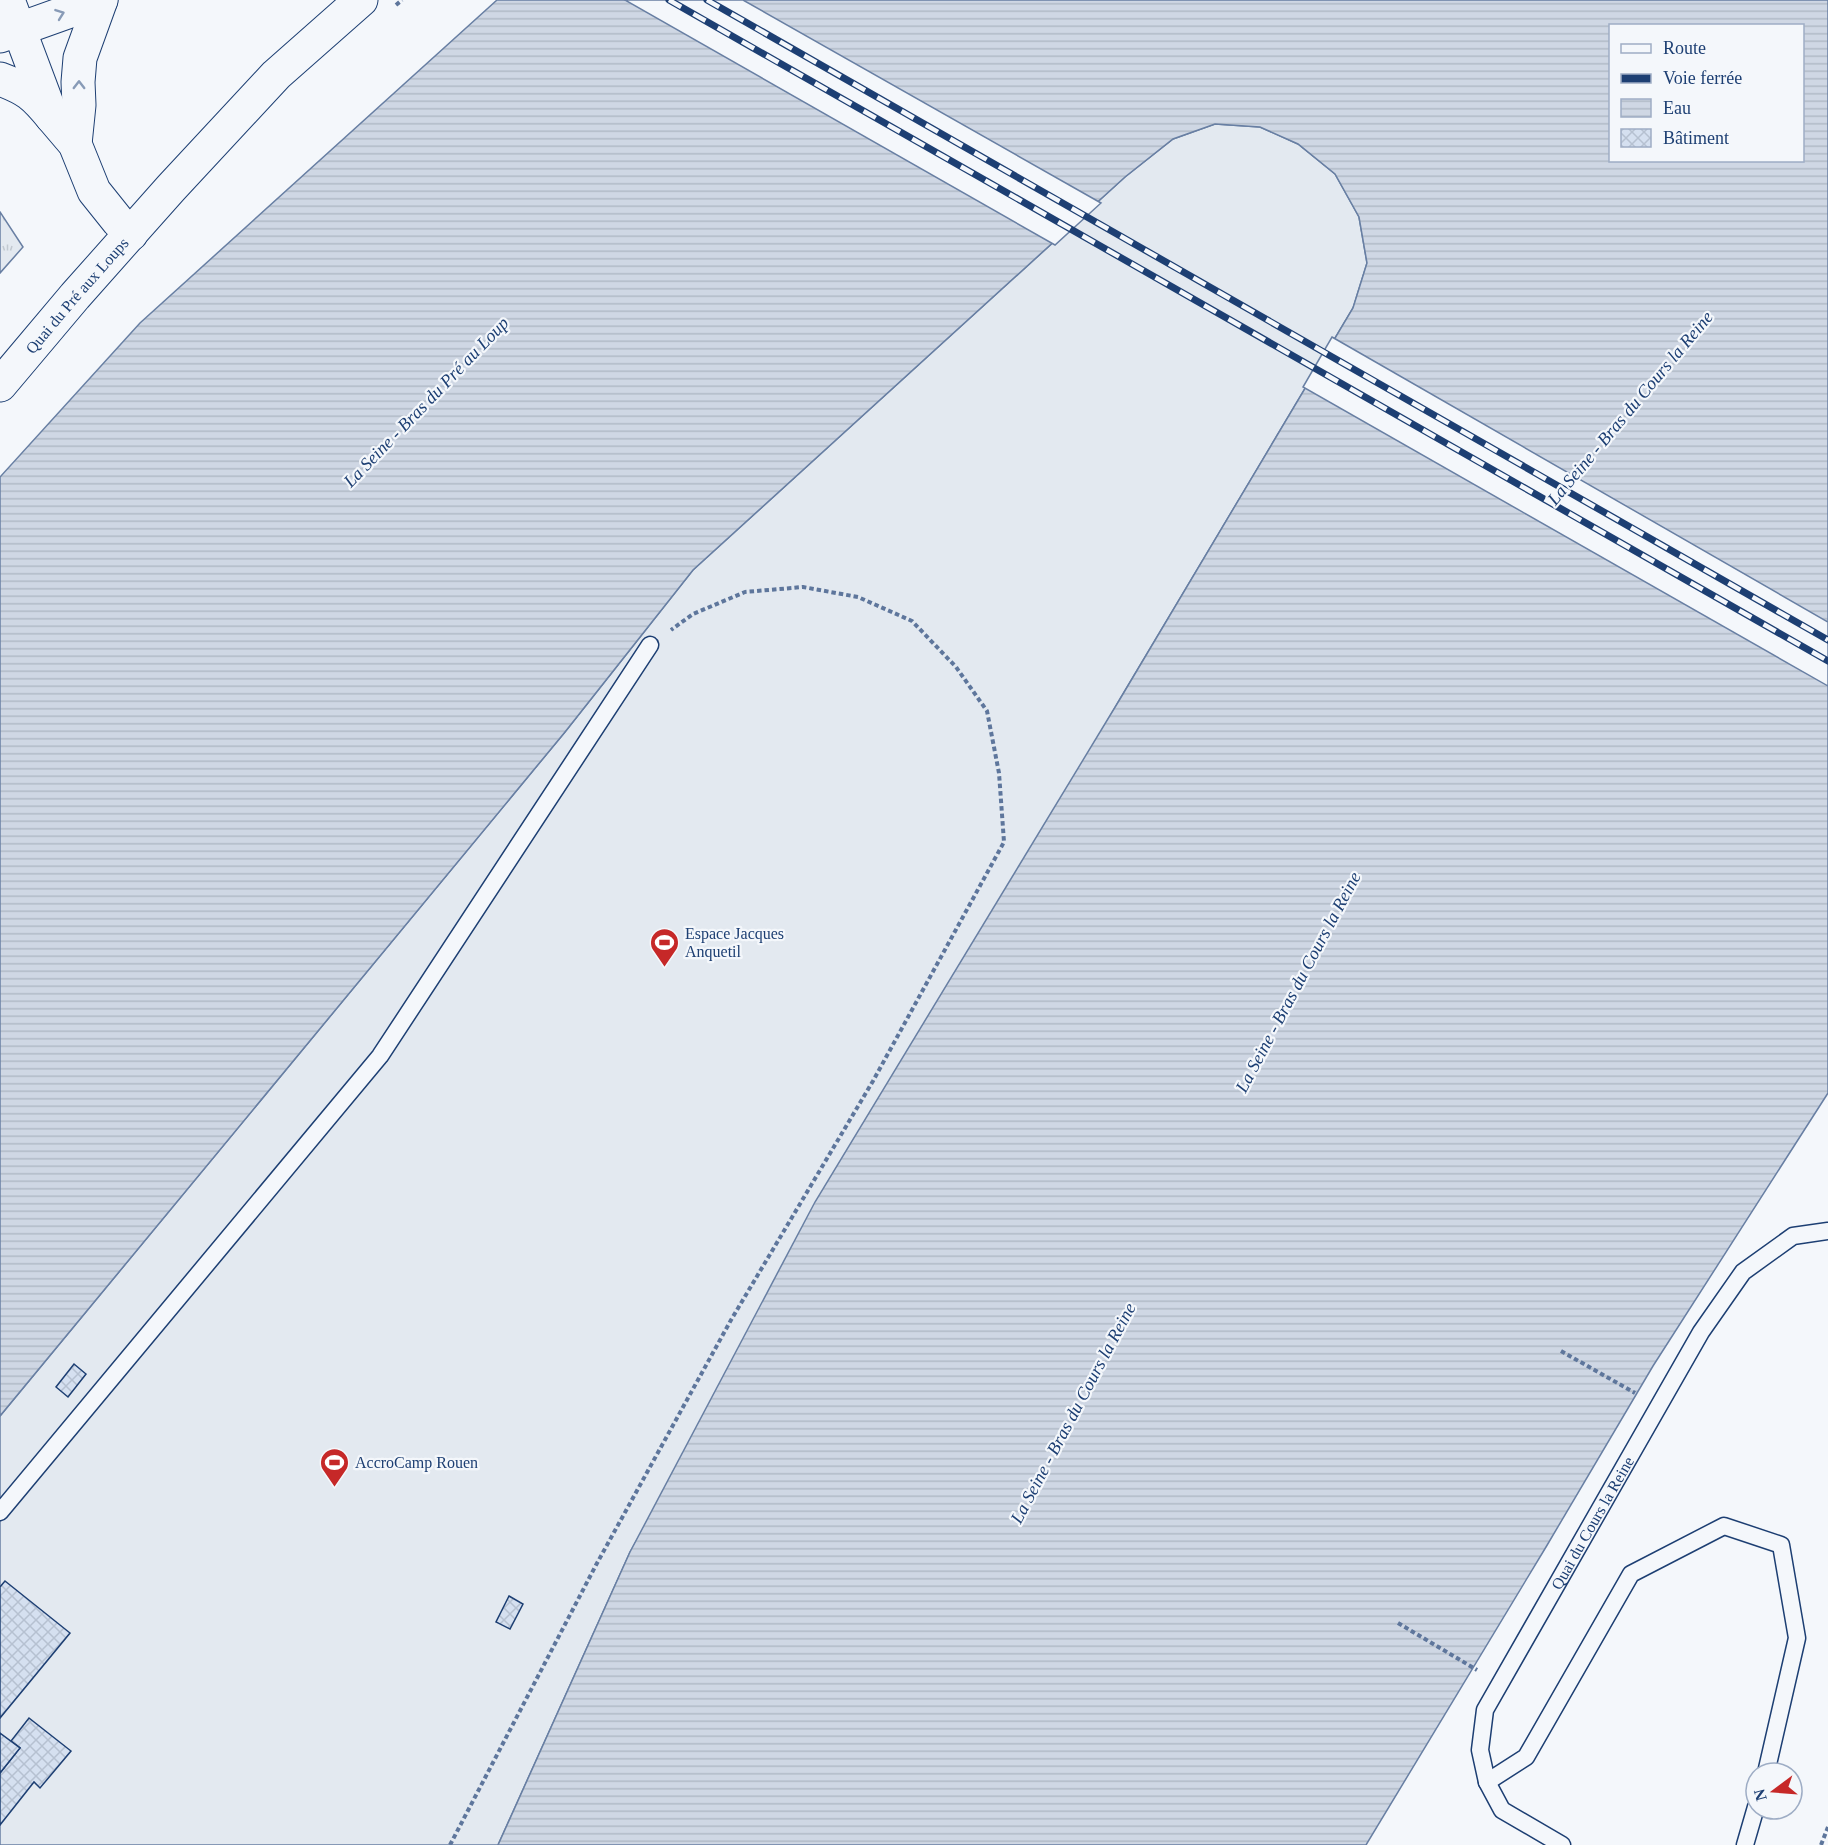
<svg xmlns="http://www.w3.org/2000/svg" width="1828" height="1845" font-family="Georgia,serif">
<defs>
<pattern id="grass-tufts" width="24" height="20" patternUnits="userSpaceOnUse" patternTransform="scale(1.5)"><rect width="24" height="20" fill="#e3e9f0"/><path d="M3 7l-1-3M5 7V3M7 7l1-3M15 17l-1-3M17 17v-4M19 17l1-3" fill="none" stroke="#c2c9d1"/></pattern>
<pattern id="water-rules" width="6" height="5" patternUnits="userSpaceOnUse" patternTransform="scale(1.5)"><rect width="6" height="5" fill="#cfd7e4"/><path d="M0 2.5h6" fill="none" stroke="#b1bac7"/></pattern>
<pattern id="building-cross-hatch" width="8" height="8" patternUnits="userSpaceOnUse" patternTransform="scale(1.5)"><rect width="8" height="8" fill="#d5e0f0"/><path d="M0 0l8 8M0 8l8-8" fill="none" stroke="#b6c1d1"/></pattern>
</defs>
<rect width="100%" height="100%" fill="#f4f7fb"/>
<!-- grass -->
<path fill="url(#grass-tufts)" stroke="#687fa3" stroke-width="1.5" d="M 0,212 L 23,247 L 0,273 Z"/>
<!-- pitch -->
<path fill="#e3e9f0" stroke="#687fa3" stroke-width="1.5" d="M 1215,124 L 1260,127 L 1298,144 L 1335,174 L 1359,217 L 1367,263 L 1353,308 L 1120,699 L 630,1552 L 498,1845 L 0,1845 L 0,1416 L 565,732 L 693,570 L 1125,177 L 1173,139 Z"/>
<!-- water -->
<path fill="url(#water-rules)" stroke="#687fa3" stroke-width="1.5" fill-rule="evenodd" d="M 497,0 L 1828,0 L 1828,1093 L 1653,1366 L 1546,1547 L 1366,1845 L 498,1845 L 630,1552 L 815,1202 L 1120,699 L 1353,308 L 1367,263 L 1359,217 L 1335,174 L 1298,144 L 1260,127 L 1215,124 L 1173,139 L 1125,177 L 693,570 L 565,732 L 0,1416 L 0,477 L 140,323 ZM 1610,26 L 1802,26 L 1802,160 L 1610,160 Z"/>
<!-- pier -->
<g fill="#f4f7fb" stroke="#687fa3" stroke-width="1.5">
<path d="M 625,0 L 743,0 L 1101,203 L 1055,245 Z"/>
<path d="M 1332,337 L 1828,622 L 1828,686 L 1303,387 Z"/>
</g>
<!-- building -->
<g fill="url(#building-cross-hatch)" stroke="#1d3f73" stroke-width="1.5">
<path d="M 74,1364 L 86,1374 L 68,1397 L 56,1387 Z"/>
<path d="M 5,1581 L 70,1633 L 0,1718 L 0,1587 Z"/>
<path d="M 509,1596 L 523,1604 L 510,1629 L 496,1622 Z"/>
<path d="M 29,1718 L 71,1751 L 40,1788 L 34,1782 L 0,1825 L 0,1773 L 20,1748 L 11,1741 Z"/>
<path d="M 0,1733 L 20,1748 L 0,1773 Z"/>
</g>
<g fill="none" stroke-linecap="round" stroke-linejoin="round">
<defs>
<g id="lane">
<path d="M 0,1512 L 380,1056 L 650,645"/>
<path d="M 1487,1782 L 1526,1757 L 1631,1574 L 1724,1526 L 1781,1545 L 1797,1638 L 1766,1773"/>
<path id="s1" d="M 1562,1845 L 1502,1810 L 1487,1782 L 1480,1750 L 1485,1710 L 1701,1332 L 1743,1272 L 1793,1236 L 1828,1231"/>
<path d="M 1745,1845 L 1756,1807"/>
</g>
<g id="street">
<path d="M 8,0 L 52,117 L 75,144 L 94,191 L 118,221 L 131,234"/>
<path id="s2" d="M 0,385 L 75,296 L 171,188 L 276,75 L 361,0"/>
</g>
<g id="primary">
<path d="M 0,36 L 101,0"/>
<path d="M 0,79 C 27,89 34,95 52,117"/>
<path d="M 75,144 L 79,105 L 78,82 L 80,58 L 101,0"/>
</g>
</defs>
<!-- lane casing -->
<use href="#lane" stroke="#1d3f73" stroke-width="19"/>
<!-- street casing -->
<use href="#street" stroke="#1d3f73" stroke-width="35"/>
<!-- primary casing -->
<use href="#primary" stroke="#1d3f73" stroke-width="35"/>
<!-- path -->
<g stroke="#5e769c" stroke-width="4" stroke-dasharray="4.5 3" stroke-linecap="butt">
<path d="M 396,5 L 402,0"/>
<path d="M 1561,1351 L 1635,1393"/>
<path d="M 1398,1623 L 1477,1670"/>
<path d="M 450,1845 L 596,1565 L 731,1320 L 873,1081 L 1004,842 L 999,773 L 987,711 L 956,667 L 912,621 L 858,597 L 803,587 L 745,592 L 693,614 L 671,630"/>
<path d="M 1821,1845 L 1828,1827"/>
</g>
<!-- lane -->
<use href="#lane" stroke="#f4f7fb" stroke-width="16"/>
<!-- street -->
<use href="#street" stroke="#f4f7fb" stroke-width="33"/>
<!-- primary -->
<use href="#primary" stroke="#f4f7fb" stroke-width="33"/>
<defs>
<g id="rail">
<path d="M 669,0 L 1828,661"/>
<path d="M 707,0 L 1828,640"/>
</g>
</defs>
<!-- rail casing -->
<use href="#rail" stroke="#1d3f73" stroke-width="7"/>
<!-- rail -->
<use href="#rail" stroke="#f4f7fb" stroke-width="4.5" stroke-dasharray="14" stroke-linecap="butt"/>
</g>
<!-- one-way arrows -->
<defs><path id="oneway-chevron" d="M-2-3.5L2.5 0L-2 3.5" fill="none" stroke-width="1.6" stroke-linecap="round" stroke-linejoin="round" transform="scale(1.5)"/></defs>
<g stroke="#889bb7">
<use href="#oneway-chevron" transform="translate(60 14) rotate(-20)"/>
<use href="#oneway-chevron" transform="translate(79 85) rotate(-90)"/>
</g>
<!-- icons -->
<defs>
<symbol id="stadium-pin" viewBox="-11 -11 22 30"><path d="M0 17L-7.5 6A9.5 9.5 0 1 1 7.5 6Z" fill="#c62828" stroke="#f4f7fb"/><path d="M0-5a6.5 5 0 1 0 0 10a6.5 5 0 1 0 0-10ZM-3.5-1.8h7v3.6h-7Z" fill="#fff"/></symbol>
</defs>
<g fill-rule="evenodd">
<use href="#stadium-pin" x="648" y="926" width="33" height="45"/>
<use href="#stadium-pin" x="318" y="1446" width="33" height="45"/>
</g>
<g text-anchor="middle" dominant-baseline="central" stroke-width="4.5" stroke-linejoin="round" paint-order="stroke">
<!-- street labels -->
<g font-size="16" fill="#1d3f73" stroke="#f4f7fb">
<text stroke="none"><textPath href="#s2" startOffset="118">Quai du Pré aux Loups</textPath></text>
<text stroke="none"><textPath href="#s1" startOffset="390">Quai du Cours la Reine</textPath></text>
</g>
<!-- poi labels -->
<g font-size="16" fill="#1d3f73" stroke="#f4f7fb" text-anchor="start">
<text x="685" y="933">Espace Jacques<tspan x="685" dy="18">Anquetil</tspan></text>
<text x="355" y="1462">AccroCamp Rouen</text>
</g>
<!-- water labels -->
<g font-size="18" font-style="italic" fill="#1d3f73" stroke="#f4f7fb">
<text transform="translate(426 402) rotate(-46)">La Seine - Bras du Pré au Loup</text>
<text transform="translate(1630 408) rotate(-50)">La Seine - Bras du Cours la Reine</text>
<text transform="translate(1298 982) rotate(-62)">La Seine - Bras du Cours la Reine</text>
<text transform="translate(1073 1413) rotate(-62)">La Seine - Bras du Cours la Reine</text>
</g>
</g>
<!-- legend -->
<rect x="1609" y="24" width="195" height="138" fill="#f4f7fb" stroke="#9eadc5" stroke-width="1.5"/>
<rect x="1621" y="44" width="30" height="9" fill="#f4f7fb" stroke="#9eadc5" stroke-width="1.5"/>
<text x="1663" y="54" font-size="18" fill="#1d3f73">Route</text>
<rect x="1621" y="74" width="30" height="9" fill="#1d3f73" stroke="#9eadc5" stroke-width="1.5"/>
<text x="1663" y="84" font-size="18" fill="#1d3f73">Voie ferrée</text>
<rect x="1621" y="99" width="30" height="18" fill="url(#water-rules)" stroke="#9eadc5" stroke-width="1.5"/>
<text x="1663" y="114" font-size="18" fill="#1d3f73">Eau</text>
<rect x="1621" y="129" width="30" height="18" fill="url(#building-cross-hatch)" stroke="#9eadc5" stroke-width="1.5"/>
<text x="1663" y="144" font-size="18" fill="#1d3f73">Bâtiment</text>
<!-- north arrow -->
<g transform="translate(1774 1791) rotate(254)"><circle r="28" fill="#f4f7fb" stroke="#9eadc5" stroke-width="1.5"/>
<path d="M0-4.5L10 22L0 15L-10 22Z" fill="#c62828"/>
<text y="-9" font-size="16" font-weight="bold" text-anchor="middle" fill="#1d3f73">N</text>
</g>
</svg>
